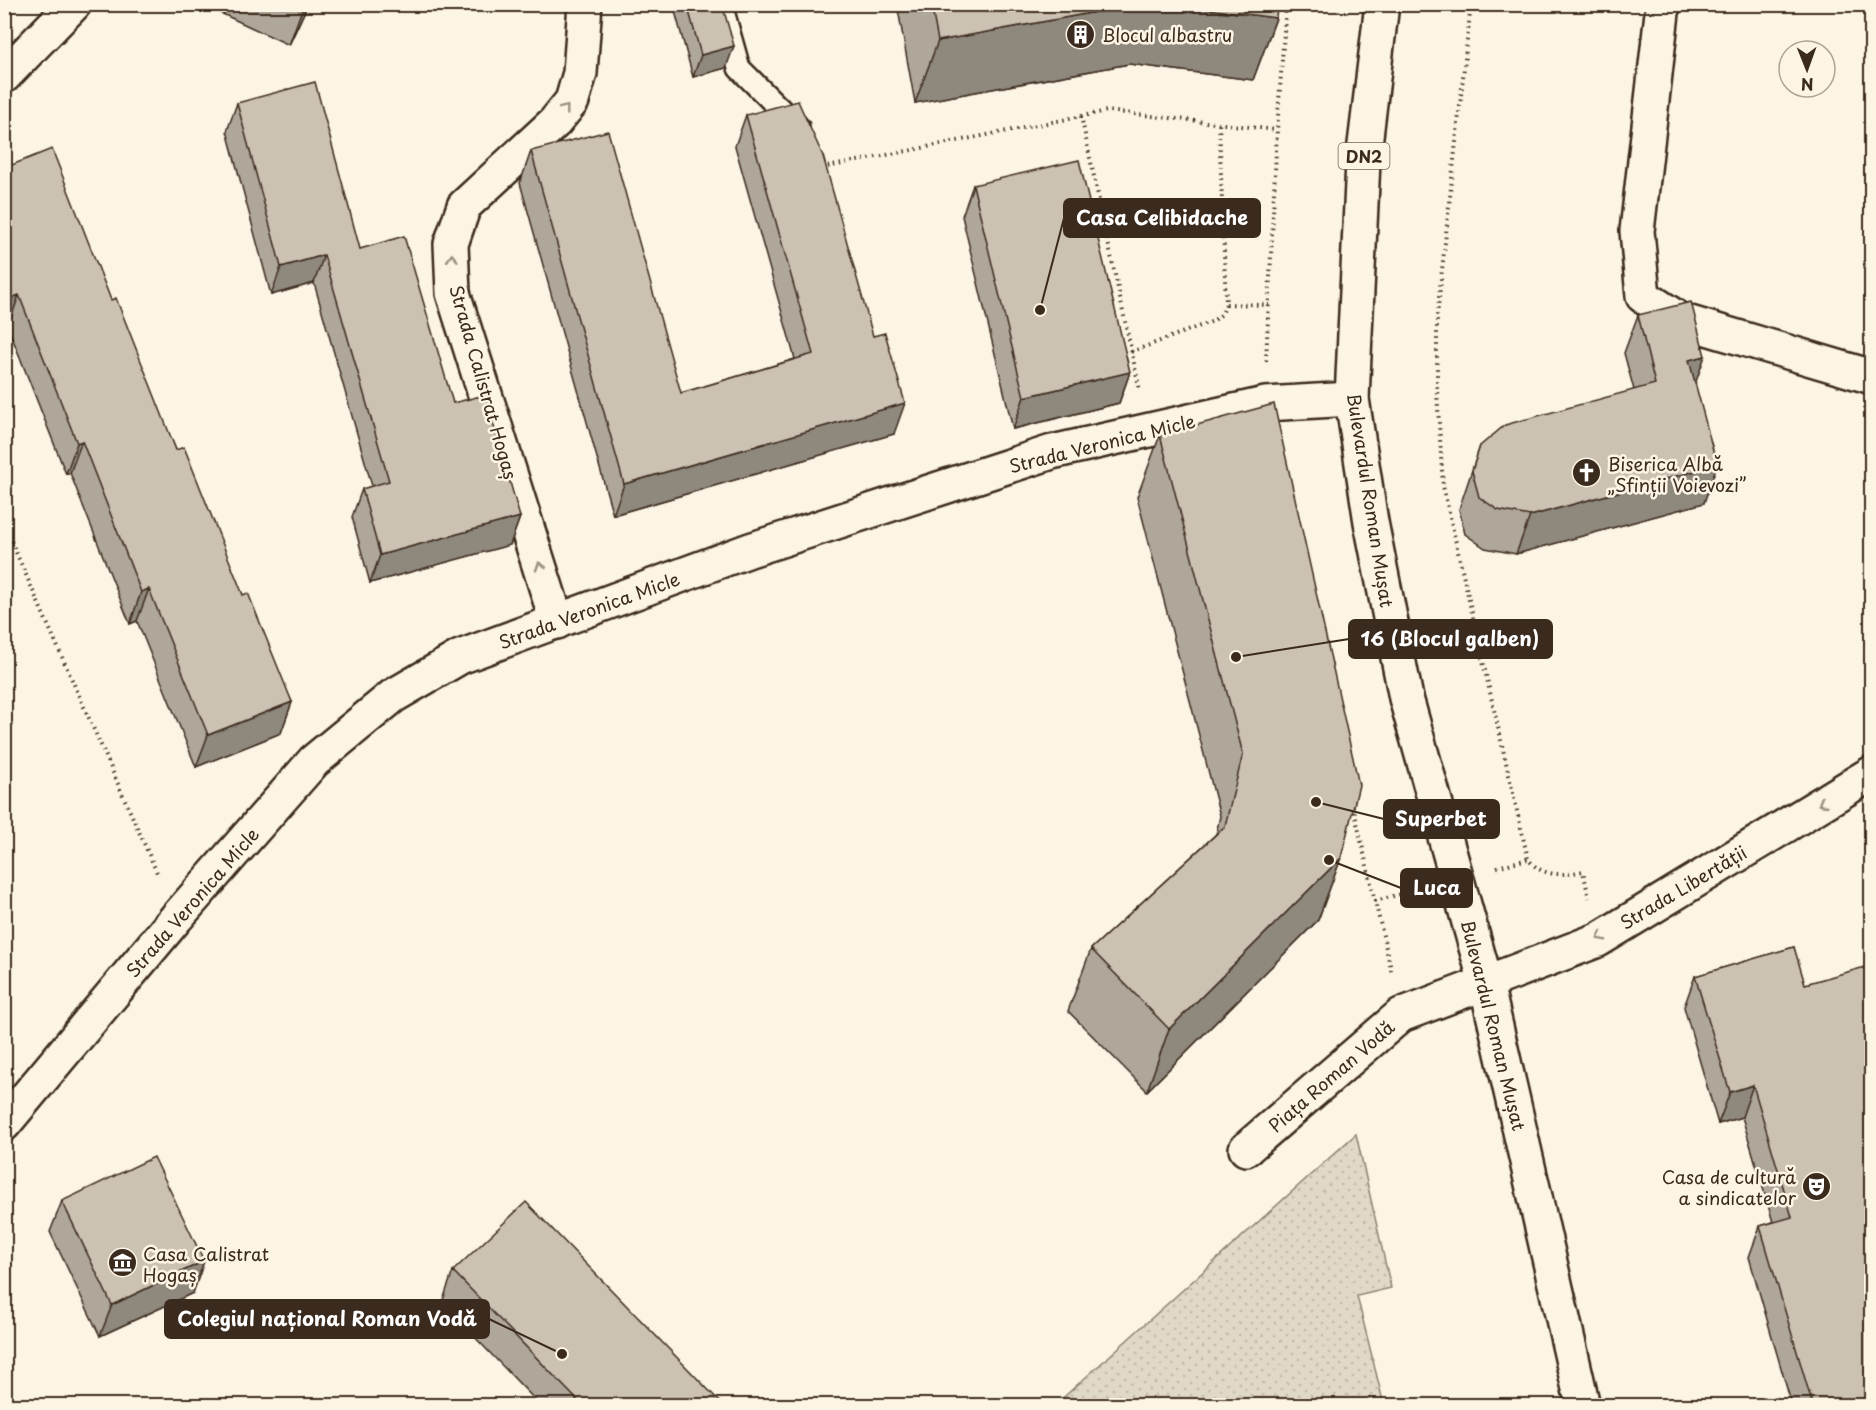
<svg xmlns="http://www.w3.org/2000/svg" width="1876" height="1410" font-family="'Playpen Sans',sans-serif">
<defs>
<pattern id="park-dots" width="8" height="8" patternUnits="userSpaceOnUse" patternTransform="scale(1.5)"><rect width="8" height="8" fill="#e0d8c8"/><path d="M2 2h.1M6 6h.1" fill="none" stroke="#c1baab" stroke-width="1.8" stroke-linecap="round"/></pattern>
</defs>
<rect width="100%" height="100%" fill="#fcf5e5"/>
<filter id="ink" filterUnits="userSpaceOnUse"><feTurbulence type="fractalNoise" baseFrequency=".0167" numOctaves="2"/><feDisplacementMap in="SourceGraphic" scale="12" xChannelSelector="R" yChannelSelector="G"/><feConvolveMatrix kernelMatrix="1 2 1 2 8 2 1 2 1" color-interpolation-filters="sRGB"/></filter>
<g filter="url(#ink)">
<!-- park -->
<path fill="url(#park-dots)" stroke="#8e8173" stroke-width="1.5" d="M 1356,1134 L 1391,1288 L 1357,1296 L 1384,1405 L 1055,1405 Z"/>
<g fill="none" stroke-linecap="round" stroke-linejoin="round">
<defs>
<path id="lane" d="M 721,4 L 739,68 L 798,127"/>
<g id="street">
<path d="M 1663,4 L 1637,231 L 1643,296 L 1680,320 L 1872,377"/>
<path d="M 4,76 L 74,4"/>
<path d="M 557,622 L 453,293 L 451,244 L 464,206 L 555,122 L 572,101 L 580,73 L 585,4"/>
<path d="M 4,1124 L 177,917 L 314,761 L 393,696 L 460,657 L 750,550 L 1052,452 L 1265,404 L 1352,399"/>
<path d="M 1246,1149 L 1401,1015 L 1598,940 L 1872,773"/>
</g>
<path id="primary" d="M 1382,4 L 1363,161 L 1352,399 L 1371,522 L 1406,698 L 1486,983 L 1583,1406"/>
</defs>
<!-- lane casing -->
<use href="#lane" stroke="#3b2a1e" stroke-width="26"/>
<!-- street casing -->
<use href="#street" stroke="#3b2a1e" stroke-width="38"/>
<!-- primary casing -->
<use href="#primary" stroke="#3b2a1e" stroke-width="38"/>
<!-- path -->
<g stroke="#3b2a1e" stroke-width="4" stroke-dasharray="1.5 4.5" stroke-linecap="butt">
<path d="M 1471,4 L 1437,316 L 1437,392 L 1443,486 L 1528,859 C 1542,877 1562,876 1583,871 L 1589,898"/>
<path d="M 1081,116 L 1140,391"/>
<path d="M 822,168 L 1107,111 L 1277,130"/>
<path d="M 1226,304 L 1269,305"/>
<path d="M 1131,352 L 1213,321 L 1222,314 L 1226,304 L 1219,124"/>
<path d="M 1266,361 L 1277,130 L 1286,4"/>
<path d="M 4,525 L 158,875"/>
<path d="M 1353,806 L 1392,974"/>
<path d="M 1497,867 L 1528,859"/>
<path d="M 1375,901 L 1417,890"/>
</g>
<!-- lane -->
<use href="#lane" stroke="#fcf5e5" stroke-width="21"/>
<!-- street -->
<use href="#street" stroke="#fcf5e5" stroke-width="33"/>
<!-- primary -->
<use href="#primary" stroke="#fcf5e5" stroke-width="33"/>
</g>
<!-- wall -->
<g fill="#afa79a" stroke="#3b2a1e" stroke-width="1.5">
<path d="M 214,4 L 308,4 L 289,45 L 212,9 Z"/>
<path d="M 673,4 L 722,4 L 726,68 L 693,77 Z"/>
<path d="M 897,4 L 1277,4 L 1276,18 L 1253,80 L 1129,64 L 915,103 Z"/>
<path d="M 237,103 L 360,249 L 520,517 L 510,545 L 370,583 L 352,517 L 362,489 L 372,486 L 314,283 L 271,295 L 227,131 Z"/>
<path d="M 746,115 L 894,434 L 613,515 L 520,183 L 531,151 L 681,393 L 795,359 L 735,146 Z"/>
<path d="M 4,168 L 111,300 L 176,450 L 292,702 L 281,733 L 196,767 L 137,621 L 130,624 L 70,473 L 66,474 L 8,327 L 4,328 Z"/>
<path d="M 973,185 L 1130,372 L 1119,403 L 1013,429 L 962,216 Z"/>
<path d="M 1638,315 L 1695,384 L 1704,503 L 1516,554 L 1485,548 L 1465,534 L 1459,509 L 1480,446 L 1634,390 L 1624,353 Z"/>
<path d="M 1160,435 L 1341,858 L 1318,920 L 1147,1091 L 1068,1011 L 1091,949 L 1216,834 L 1220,816 L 1137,497 Z"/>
<path d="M 1794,947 L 1872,1406 L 1792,1406 L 1749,1257 L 1760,1226 L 1773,1222 L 1742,1117 L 1718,1124 L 1684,1007 L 1695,976 Z"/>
<path d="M 62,1201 L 204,1261 L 193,1293 L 100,1336 L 50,1232 Z"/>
<path d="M 453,1271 L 724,1406 L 541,1406 L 442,1303 Z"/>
</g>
<!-- shaded-wall -->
<g fill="#8f887d" stroke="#3b2a1e" stroke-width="1.5">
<path d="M 4,4 L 13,4 L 4,13 Z"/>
<path d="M 304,4 L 308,4 L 289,45 Z"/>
<path d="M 1139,4 L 1170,4 L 1276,18 L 1253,80 L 1129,64 L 915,103 L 938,41 Z"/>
<path d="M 734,46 L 726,68 L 693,77 L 701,55 Z"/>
<path d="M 324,255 L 314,283 L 271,295 L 281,267 Z"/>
<path d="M 19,295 L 8,327 L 4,328 L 4,317 L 11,298 Z"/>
<path d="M 1705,356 L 1692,393 L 1689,360 Z"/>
<path d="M 1130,372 L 1119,403 L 1013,429 L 1024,397 Z"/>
<path d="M 905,403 L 894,434 L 613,515 L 624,484 Z"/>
<path d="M 82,441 L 70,473 L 66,474 L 77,443 Z"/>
<path d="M 1717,465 L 1704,503 L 1516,554 L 1530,516 Z"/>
<path d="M 520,517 L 510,545 L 370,583 L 380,555 Z"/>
<path d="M 149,589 L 137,621 L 130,624 L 141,592 Z"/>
<path d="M 292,702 L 281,733 L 196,767 L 208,735 Z"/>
<path d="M 1341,858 L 1318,920 L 1147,1091 L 1169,1029 Z"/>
<path d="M 1753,1085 L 1742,1117 L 1718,1124 L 1730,1092 Z"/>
<path d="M 204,1261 L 193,1293 L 100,1336 L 112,1305 Z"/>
<path d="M 1872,1396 L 1872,1406 L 1840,1406 Z"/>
</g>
<!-- building -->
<g fill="#ccc2b3" stroke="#3b2a1e" stroke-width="1.5">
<path d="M 687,4 L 722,4 L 734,46 L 701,55 Z"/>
<path d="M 931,4 L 1139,4 L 938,41 Z"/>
<path d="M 1170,4 L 1277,4 L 1276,18 Z"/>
<path d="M 315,82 L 360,249 L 404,236 L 453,403 L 485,395 L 520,517 L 380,555 L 362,489 L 389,481 L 324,255 L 281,267 L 237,103 Z"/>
<path d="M 798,101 L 823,156 L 873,336 L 885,333 L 905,403 L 624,484 L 531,151 L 608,131 L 681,393 L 813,354 L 746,115 Z"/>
<path d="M 52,149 L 111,300 L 116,298 L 176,450 L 184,447 L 243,595 L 248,593 L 292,702 L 208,735 L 149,589 L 141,592 L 82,441 L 77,443 L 19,295 L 11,298 L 4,280 L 4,168 Z"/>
<path d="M 1079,160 L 1130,372 L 1024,397 L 973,185 Z"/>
<path d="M 1691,302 L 1705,356 L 1689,360 L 1717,465 L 1530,516 L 1498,510 L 1479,497 L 1472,471 L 1480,446 L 1505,425 L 1655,384 L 1638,315 Z"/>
<path d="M 1274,404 L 1359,785 L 1341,858 L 1169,1029 L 1091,949 L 1225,826 L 1243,754 L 1160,435 Z"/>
<path d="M 1794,947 L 1805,984 L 1872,965 L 1872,1396 L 1840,1406 L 1813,1406 L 1760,1226 L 1792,1217 L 1753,1085 L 1730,1092 L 1695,976 Z"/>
<path d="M 154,1157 L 204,1261 L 112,1305 L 62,1201 Z"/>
<path d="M 526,1202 L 724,1406 L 583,1406 L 453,1271 Z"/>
</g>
<!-- one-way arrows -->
<defs><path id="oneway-chevron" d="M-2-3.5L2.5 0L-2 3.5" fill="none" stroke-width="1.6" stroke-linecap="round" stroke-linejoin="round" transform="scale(1.5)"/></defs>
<g stroke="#9c9082">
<use href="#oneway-chevron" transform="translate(565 109) rotate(-52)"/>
<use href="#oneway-chevron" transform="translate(452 258) rotate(-93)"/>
<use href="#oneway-chevron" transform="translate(540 566) rotate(-108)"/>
<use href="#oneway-chevron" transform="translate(1822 803) rotate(149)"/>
<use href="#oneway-chevron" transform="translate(1601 937) rotate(152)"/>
</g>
</g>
<!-- icons -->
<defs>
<symbol id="building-disc" viewBox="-11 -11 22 22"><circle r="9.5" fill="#3b2a1e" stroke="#fcf5e5"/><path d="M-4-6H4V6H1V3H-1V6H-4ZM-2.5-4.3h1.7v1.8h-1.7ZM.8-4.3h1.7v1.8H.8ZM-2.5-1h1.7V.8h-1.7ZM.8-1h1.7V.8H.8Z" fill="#fff"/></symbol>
<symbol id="church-disc" viewBox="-11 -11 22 22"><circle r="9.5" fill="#3b2a1e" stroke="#fcf5e5"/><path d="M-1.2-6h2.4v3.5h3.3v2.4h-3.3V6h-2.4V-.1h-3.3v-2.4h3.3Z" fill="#fff"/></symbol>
<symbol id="theatre-disc" viewBox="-11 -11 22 22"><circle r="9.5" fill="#3b2a1e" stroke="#fcf5e5"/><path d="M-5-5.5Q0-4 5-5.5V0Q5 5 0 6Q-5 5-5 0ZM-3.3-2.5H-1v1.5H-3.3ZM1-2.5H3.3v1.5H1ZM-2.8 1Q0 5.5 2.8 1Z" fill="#fff"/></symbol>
<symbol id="museum-disc" viewBox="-11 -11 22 22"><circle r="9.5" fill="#3b2a1e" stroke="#fcf5e5"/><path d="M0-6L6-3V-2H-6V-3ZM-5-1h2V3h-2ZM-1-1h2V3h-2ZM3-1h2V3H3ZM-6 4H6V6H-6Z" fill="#fff"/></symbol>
</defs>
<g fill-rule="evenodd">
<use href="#building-disc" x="1064" y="18" width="33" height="33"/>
<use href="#church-disc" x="1570" y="456" width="33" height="33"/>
<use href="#theatre-disc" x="1800" y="1170" width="33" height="33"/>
<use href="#museum-disc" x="106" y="1246" width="33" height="33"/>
</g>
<g text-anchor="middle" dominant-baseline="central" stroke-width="5" stroke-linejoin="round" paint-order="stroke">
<!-- shield labels -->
<rect fill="#fcf5e5" stroke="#75675a" stroke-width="1.5" x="1338.5" y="143" width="51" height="26" rx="4.5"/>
<g font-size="16" font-weight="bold" fill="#3b2a1e">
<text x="1364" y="156">DN2</text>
</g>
<!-- poi labels -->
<g font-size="18" fill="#3b2a1e" stroke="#fcf5e5" text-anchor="start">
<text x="1102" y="34">Blocul albastru</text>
<text x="1608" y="463">Biserica Albă<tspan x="1608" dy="21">„Sfinții Voievozi”</tspan></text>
<text x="1796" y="1176" text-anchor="end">Casa de cultură<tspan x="1796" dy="21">a sindicatelor</tspan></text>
<text x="143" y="1253">Casa Calistrat<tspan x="143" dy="21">Hogaș</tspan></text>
</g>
<!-- street labels -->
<g font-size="18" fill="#3b2a1e" stroke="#fcf5e5">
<text transform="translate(484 382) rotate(74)">Strada Calistrat Hogaș</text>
<text transform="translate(1102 443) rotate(-14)">Strada Veronica Micle</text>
<text transform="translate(1371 500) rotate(81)">Bulevardul Roman Mușat</text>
<text transform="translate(589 610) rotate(-20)">Strada Veronica Micle</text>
<text transform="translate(1683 887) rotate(-31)">Strada Libertății</text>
<text transform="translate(192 902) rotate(-49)">Strada Veronica Micle</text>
<text transform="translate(1494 1025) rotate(76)">Bulevardul Roman Mușat</text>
<text transform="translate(1331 1076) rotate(-41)">Piața Roman Vodă</text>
</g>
</g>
<!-- callouts -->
<path fill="none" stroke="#3b2a1e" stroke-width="2" d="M1040 310L1064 218M1236 657L1349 639M1316 802L1384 819M1329 860L1401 888M562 1354L489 1319"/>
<g fill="#3b2a1e" stroke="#fcf5e5" stroke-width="2">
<circle cx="1040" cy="310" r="6"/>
<circle cx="1236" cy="657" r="6"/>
<circle cx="1316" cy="802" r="6"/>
<circle cx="1329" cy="860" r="6"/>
<circle cx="562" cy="1354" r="6"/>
</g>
<g fill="#3b2a1e" stroke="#3b2a1e" stroke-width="2">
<rect x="1064" y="199" width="196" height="38" rx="6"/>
<rect x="1349" y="620" width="203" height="38" rx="6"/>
<rect x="1384" y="800" width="115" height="38" rx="6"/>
<rect x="1401" y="869" width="71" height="38" rx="6"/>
<rect x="165" y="1300" width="324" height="38" rx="6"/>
</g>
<g font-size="20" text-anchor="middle" font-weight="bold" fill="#fff">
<text x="1162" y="225">Casa Celibidache</text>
<text x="1450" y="646">16 (Blocul galben)</text>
<text x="1441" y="826">Superbet</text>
<text x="1437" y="895">Luca</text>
<text x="327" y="1326">Colegiul național Roman Vodă</text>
</g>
<!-- margin -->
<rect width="1876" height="1410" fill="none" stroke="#fcf5e5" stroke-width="24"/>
<rect x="12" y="12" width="1852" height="1386" fill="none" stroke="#3b2a1e" stroke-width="2" filter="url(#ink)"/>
<!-- north arrow -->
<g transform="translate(1807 69) rotate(179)"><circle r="28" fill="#fcf5e5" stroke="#afa495" stroke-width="1.5"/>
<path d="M0-4.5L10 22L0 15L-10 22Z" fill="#3b2a1e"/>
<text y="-9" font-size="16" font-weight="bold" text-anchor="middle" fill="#3b2a1e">N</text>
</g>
</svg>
